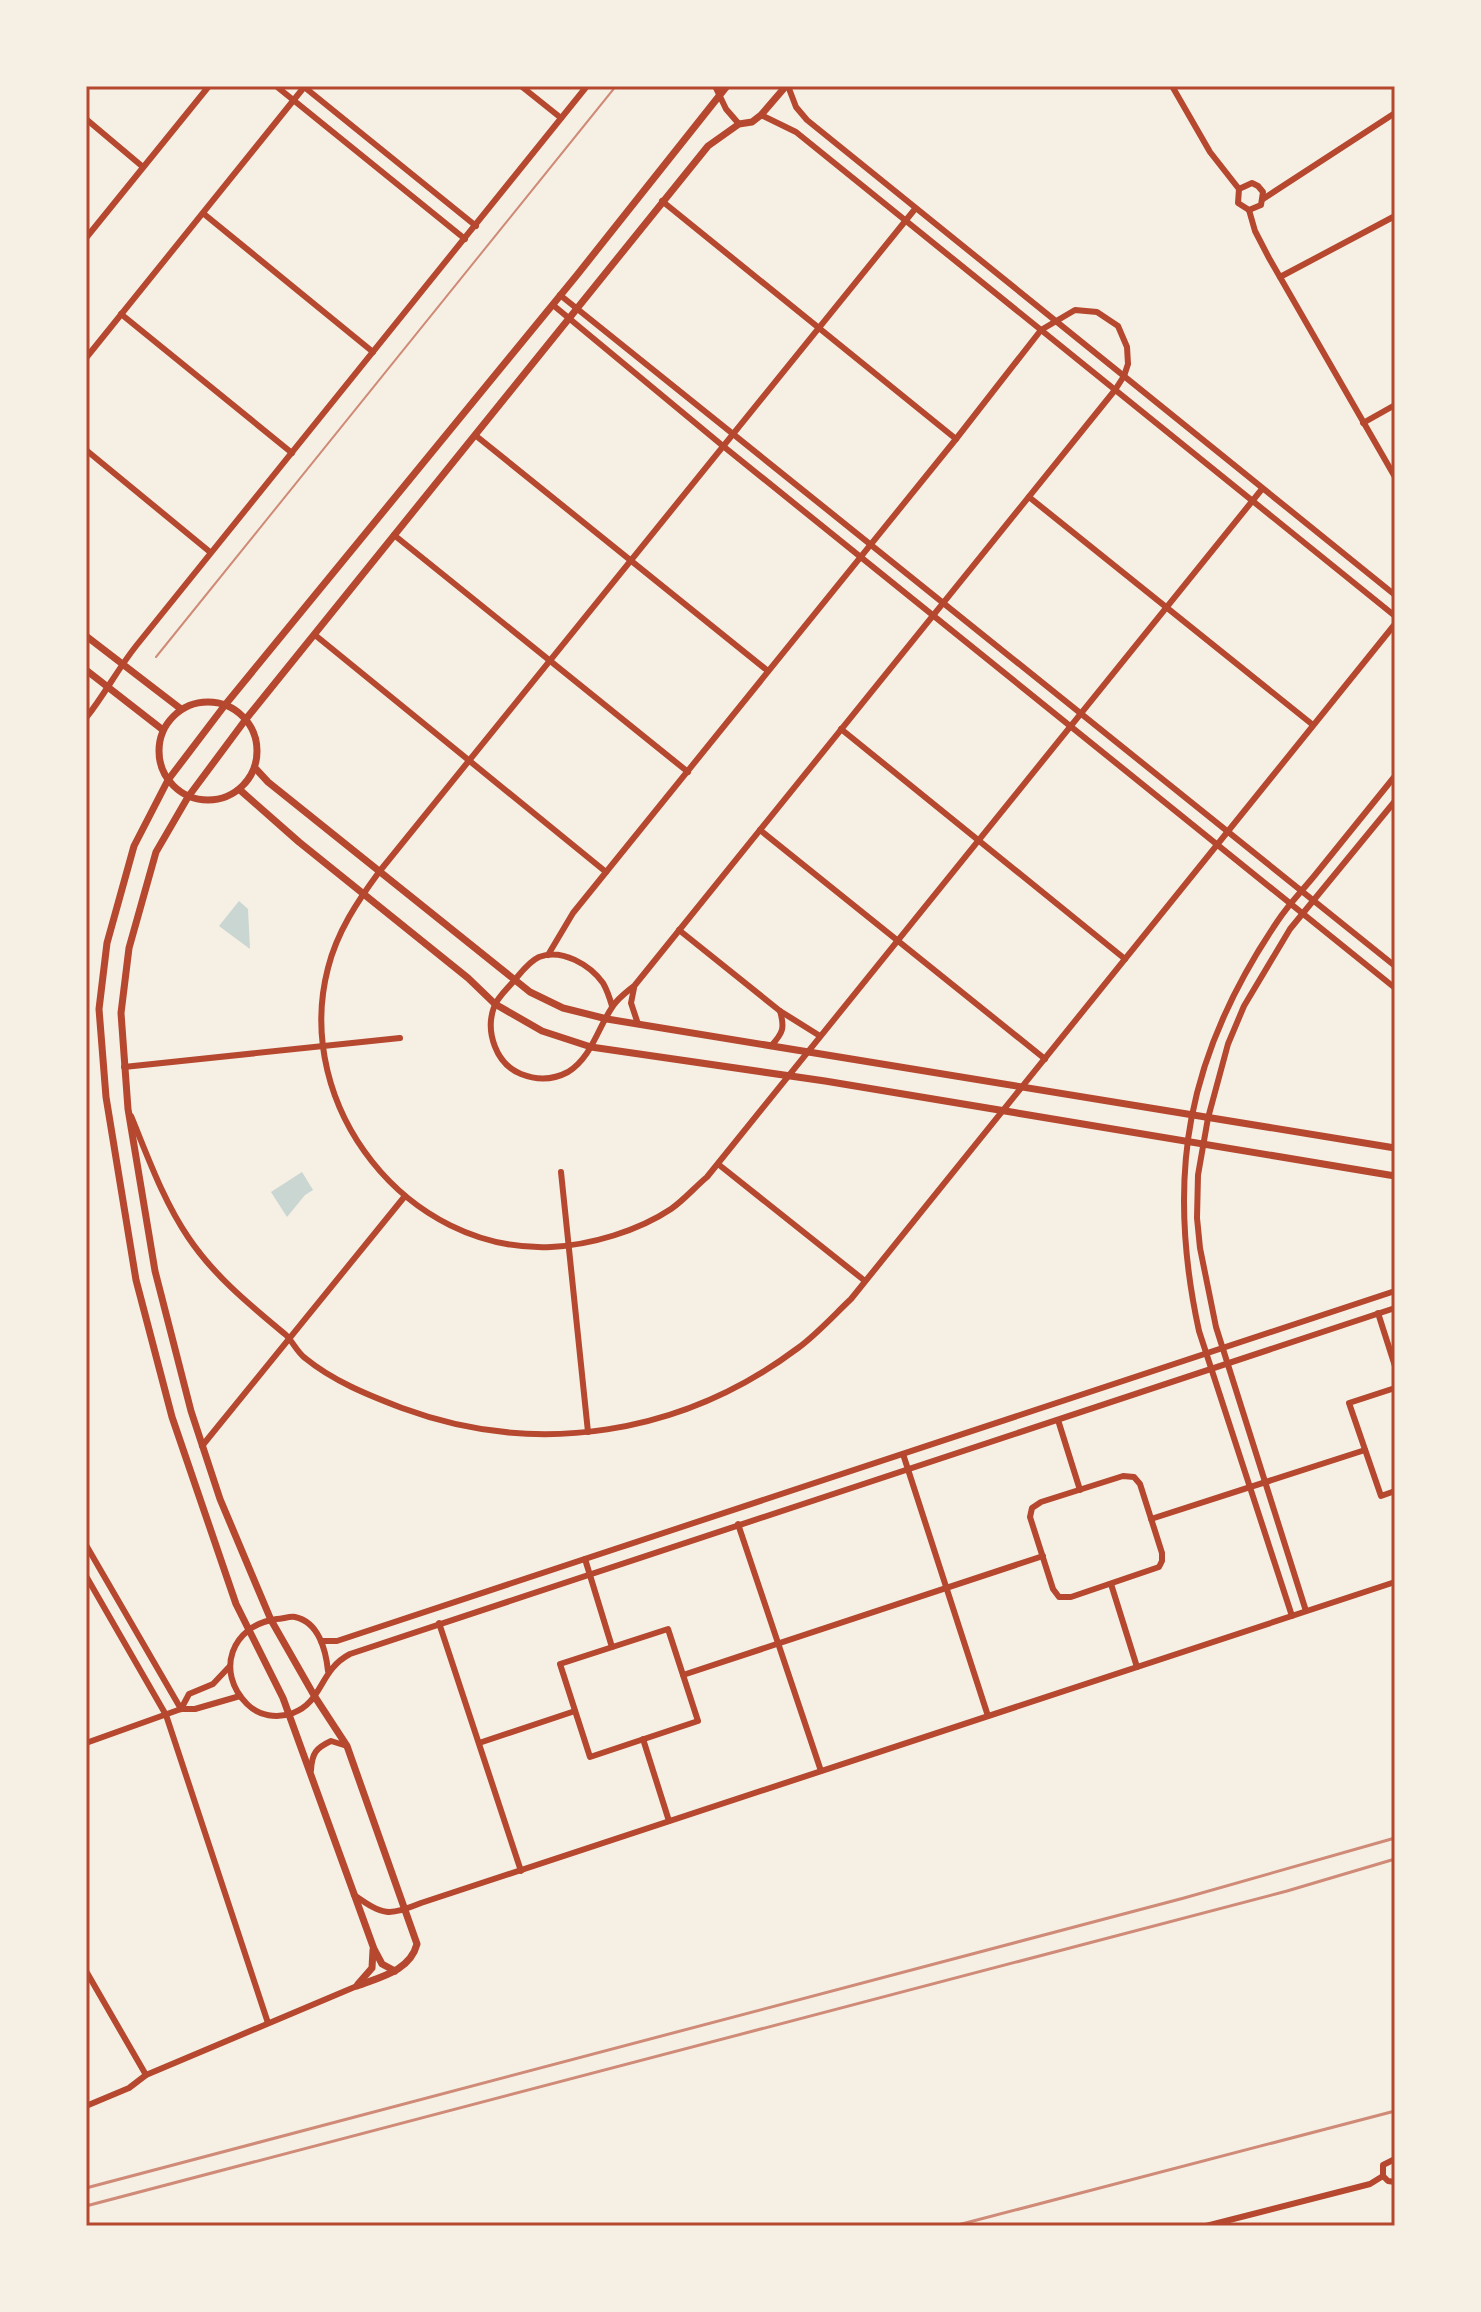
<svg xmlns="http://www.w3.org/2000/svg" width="1481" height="2312" font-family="Inter,sans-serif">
<rect width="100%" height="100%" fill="#f6efe4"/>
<!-- water -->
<g fill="#c9d6d2">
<path d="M 239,901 L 248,909 L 250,949 L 219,926 Z"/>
<path d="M 302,1172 L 313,1190 L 305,1195 L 287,1217 L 271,1192 Z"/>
</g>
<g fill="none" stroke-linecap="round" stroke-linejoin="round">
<!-- minor -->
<g stroke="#b5482f" stroke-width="6">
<path d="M 276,86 L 465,239"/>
<path d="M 303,86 L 476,226"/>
<path d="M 521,86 L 561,118"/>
<path d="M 715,86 L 726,109 L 739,124"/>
<path d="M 788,86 L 796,107 L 807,120 L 1395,595"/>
<path d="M 1172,86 L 1210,152 L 1239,189"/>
<path d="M 761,115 L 796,132 L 1395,616"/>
<path d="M 86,119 L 143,167"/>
<path d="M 1239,189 L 1252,183 L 1258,186 L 1263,192 L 1261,205 L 1249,210"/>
<path d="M 1239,189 L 1238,203 L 1249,210"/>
<path d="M 1263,199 L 1395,113"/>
<path d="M 662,201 L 956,439"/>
<path d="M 915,209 L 379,872 C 357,902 337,932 328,968 C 292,1106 407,1253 551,1247 C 591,1245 638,1231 671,1209 C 684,1200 695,1187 707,1177 L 1262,489"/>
<path d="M 1249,210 L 1255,231 L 1269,258 L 1395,477"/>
<path d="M 204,214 L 373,352"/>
<path d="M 86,238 L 209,86"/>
<path d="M 1280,277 L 1395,216"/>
<path d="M 560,295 L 1395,966"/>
<path d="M 553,305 L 723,446 L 1395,988"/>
<path d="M 121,314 L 292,453"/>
<path d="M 86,358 L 305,86"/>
<path d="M 1363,423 L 1395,405"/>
<path d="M 475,435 L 768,671"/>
<path d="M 86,450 L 210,552"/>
<path d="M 1029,497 L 1313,725"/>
<path d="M 394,535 L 688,772"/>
<path d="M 315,635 L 606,872"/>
<path d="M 86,718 C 105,694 117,670 136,646 L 587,86"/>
<path d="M 841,729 L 1125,959"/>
<path d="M 760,830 L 1045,1059"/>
<path d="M 679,930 L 780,1011 L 820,1036"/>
<path d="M 548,955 L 573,913 L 956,439 L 1041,330 L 1075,310 L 1097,312 L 1118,326 L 1127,347 L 1128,364 L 1124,376 L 1115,390 L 635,985 C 628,991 618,998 613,1006 C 598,1027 592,1057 568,1072 C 553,1080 536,1080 521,1074 C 496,1064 485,1032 494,1007 C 497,998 506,990 513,982 C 520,974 528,962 539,957 C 562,948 590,965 603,983 C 607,990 610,999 612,1006"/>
<path d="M 634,988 L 631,1003 L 638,1024"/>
<path d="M 771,1046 C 783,1033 785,1028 780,1011"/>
<path d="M 124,1067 L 400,1038"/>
<path d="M 131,1116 C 148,1157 163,1200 188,1237 C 214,1276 250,1305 286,1335 C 293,1342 297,1352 305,1358 C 333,1381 368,1395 402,1408 C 537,1458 682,1435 798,1348 C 817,1334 834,1315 851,1299 L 1395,624"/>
<path d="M 718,1164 L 865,1281"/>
<path d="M 561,1172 L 588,1432"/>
<path d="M 1378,1313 L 1395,1366"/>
<path d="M 1395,1388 L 1349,1403 L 1381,1496 L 1395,1491"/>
<path d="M 1058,1420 L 1080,1490"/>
<path d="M 202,1446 L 405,1196"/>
<path d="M 903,1454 L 988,1716"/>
<path d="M 1123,1476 L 1134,1477 L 1140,1484 L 1162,1553 L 1162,1561 L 1159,1567 L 1071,1597 L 1059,1597 L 1053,1589 L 1030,1517 L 1032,1508 L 1041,1502 Z"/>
<path d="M 1151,1519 L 1365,1450"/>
<path d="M 738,1524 L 821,1771"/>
<path d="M 86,1545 L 181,1709"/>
<path d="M 585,1559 L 612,1647"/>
<path d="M 86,1576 L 166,1715 L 268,2023"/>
<path d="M 1111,1584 L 1137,1667"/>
<path d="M 1306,1611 L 1216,1327 L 1200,1248 L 1197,1218 L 1198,1175 L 1208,1118 L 1228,1044 L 1244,1006 L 1290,929 L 1395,801"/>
<path d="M 1292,1616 L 1199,1331 C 1165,1175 1187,1055 1277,922 C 1288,905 1302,891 1315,875 C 1342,842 1368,809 1395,776"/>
<path d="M 439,1623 L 521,1871"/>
<path d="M 668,1629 L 698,1721 L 590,1757 L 560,1664 Z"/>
<path d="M 321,1641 L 337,1641 L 1395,1291"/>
<path d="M 328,1671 C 326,1651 319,1622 295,1617 C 290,1616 282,1619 277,1619 C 231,1625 215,1672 247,1704 C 259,1716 277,1719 293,1713 C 323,1702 319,1670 350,1654 L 1395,1308"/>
<path d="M 683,1675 L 1043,1556"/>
<path d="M 181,1709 L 189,1694 L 213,1684 L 229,1667"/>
<path d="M 643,1739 L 669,1821"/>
<path d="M 86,1743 L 181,1709 L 195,1709 L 240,1696"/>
<path d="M 479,1743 L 575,1711"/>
<path d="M 311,1770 C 312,1753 316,1748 331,1741 L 347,1746"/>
<path d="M 354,1895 C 384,1916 388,1916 421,1903 L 1395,1582"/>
<path d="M 86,1971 L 146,2075"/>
<path d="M 86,2106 L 129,2088 L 146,2075 L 357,1986"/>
<path d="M 1383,2176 L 1383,2165 L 1395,2159"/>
<path d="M 1383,2176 L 1388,2181 L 1395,2182"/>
<path d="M 1206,2226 L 1370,2184 L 1383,2176"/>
</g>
<!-- tertiary -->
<g stroke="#b5482f" stroke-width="7">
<path d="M 86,636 L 181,709"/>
<path d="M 86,670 L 163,730"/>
<circle cx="208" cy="751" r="49"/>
<path d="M 255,768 L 268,782 L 530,992 L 563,1008 L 607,1019 L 1395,1148"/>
<path d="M 240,790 L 299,842 L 468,978 L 495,1004 L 542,1031 L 591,1047 L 825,1081 L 1395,1176"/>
<path d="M 395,1971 L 382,1964 L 374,1949 L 283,1698 L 236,1604 L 172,1417 L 136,1280 L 106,1097 L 99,1009 L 107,943 L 134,846 L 168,780 L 225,705 L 577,275 L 727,86"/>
<path d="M 358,1984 L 372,1968 L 373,1950"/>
<path d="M 357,1986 C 380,1977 410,1971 417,1944 L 347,1746 L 315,1697 L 271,1620 L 220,1499 L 191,1411 L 155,1271 L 128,1109 L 121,1013 L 129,948 L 156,852 L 188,797 L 246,719 L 708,146 L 739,124 L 752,122 L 761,115 L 786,86"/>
</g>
<!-- tram -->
<path stroke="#cf8b77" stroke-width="2" d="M 156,657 L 616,86"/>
<!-- rail -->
<g stroke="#cf8b77" stroke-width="3">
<path d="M 86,2188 L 1184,1898 L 1395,1838"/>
<path d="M 86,2206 L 1287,1891 L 1395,1859"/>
<path d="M 954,2226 L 1395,2111"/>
</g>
</g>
<!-- border -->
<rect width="1481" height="2312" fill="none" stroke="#f6efe4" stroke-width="176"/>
<rect x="88" y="88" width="1305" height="2136" fill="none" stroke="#b5482f" stroke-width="3"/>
</svg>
